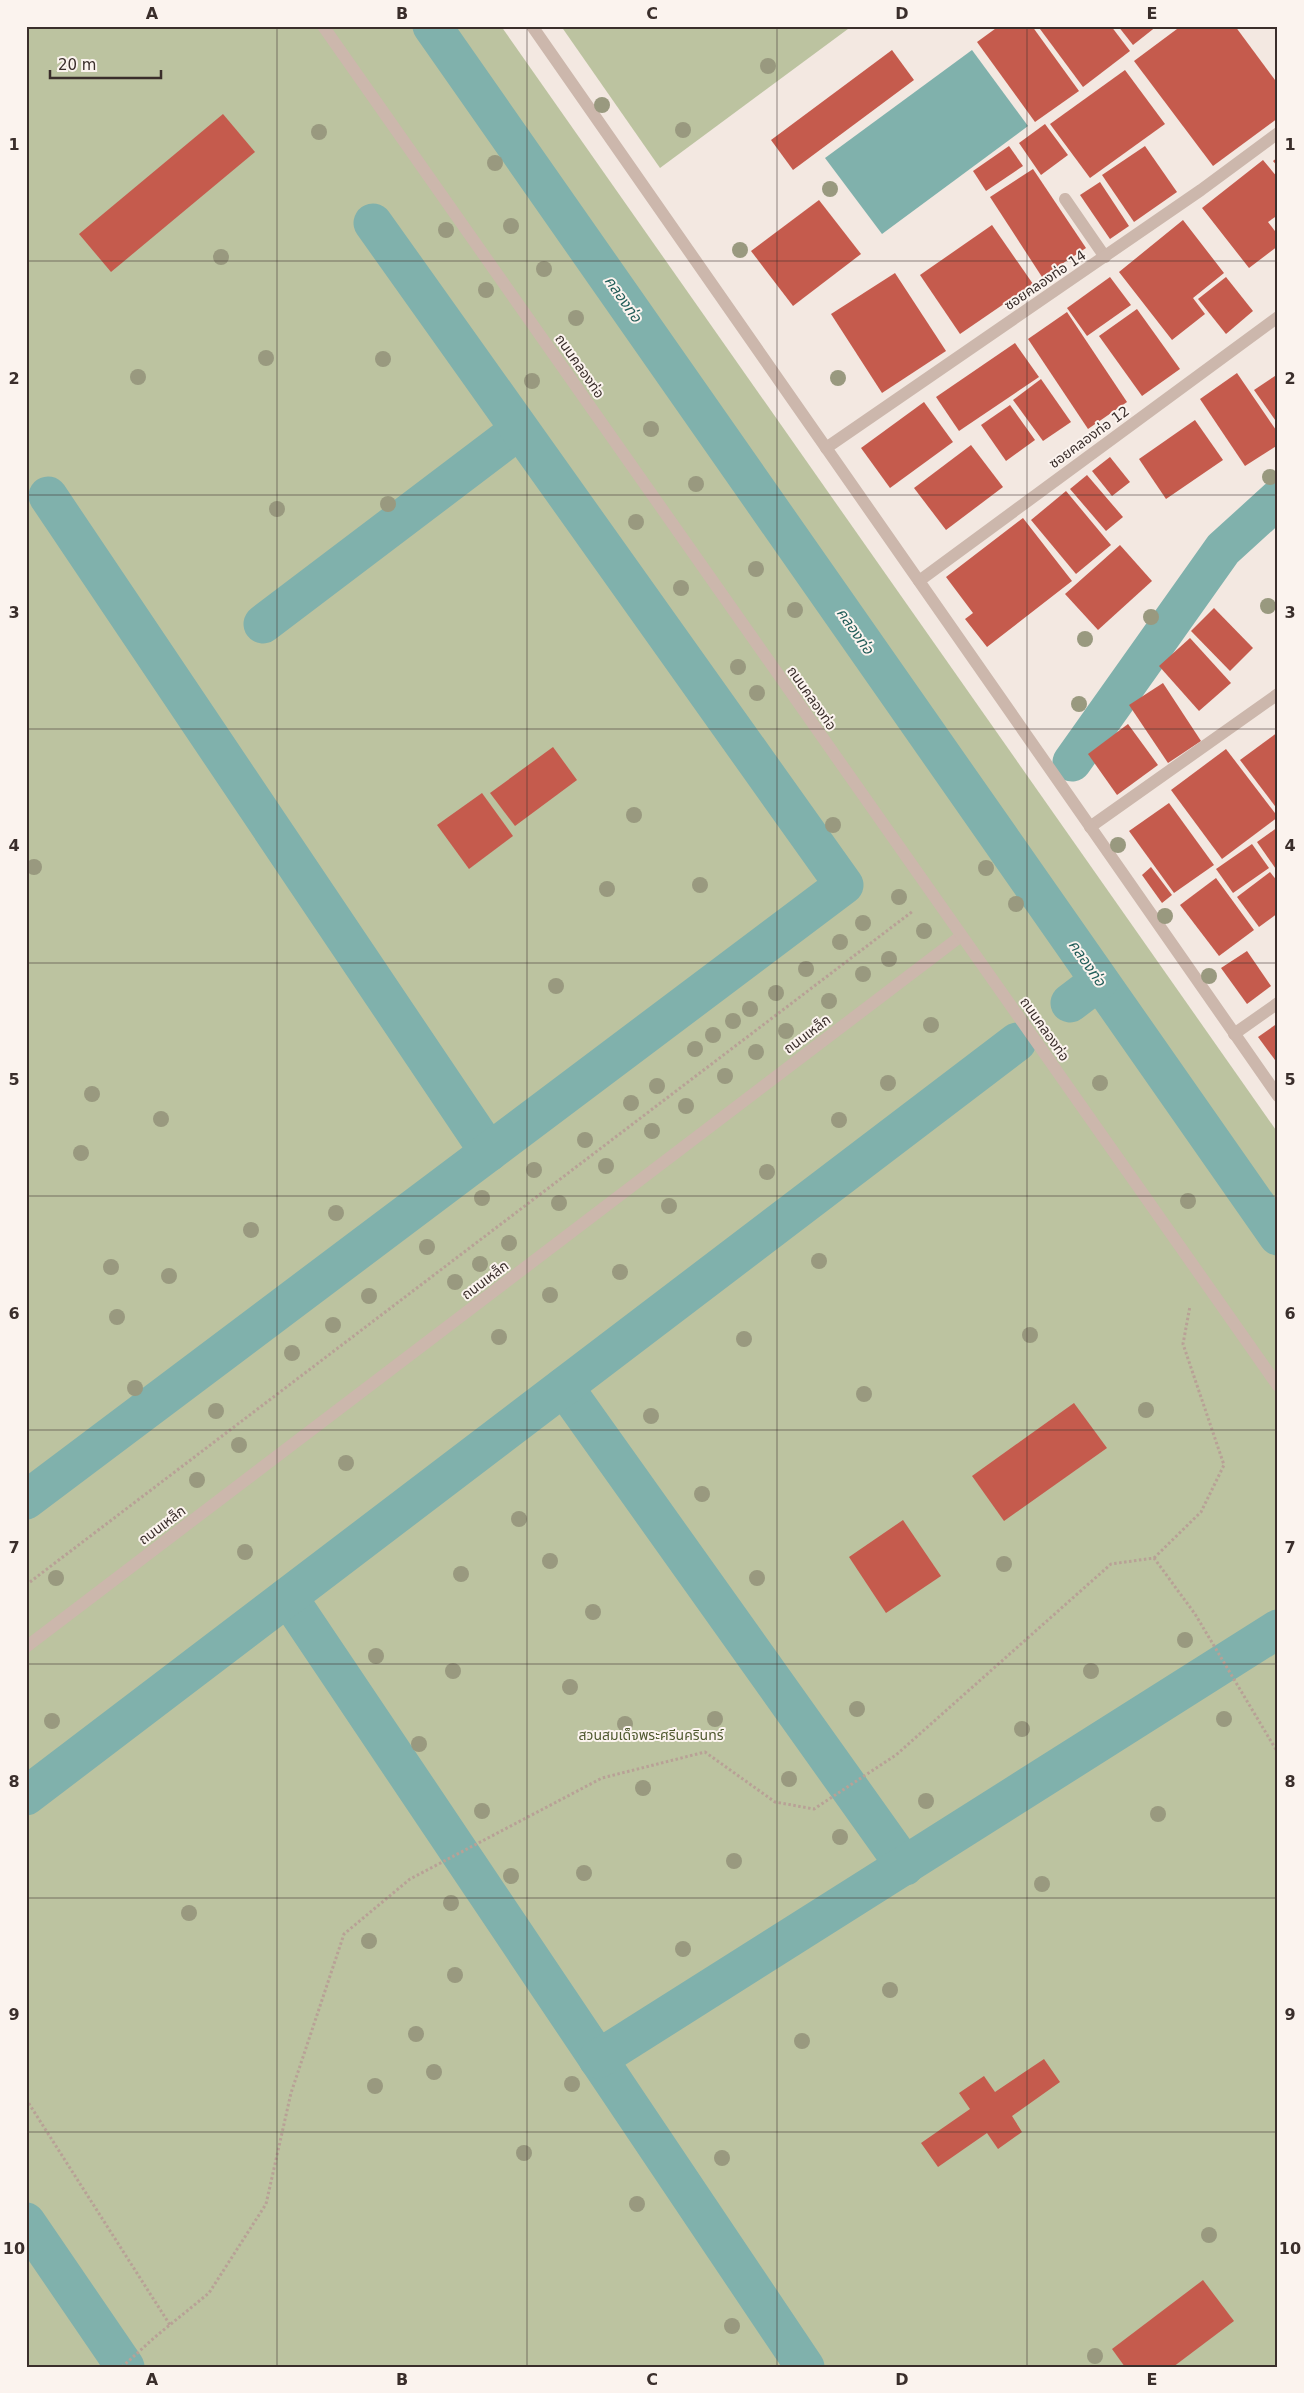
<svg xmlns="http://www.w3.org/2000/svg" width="1304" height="2393" font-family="'DejaVu Sans','Noto Sans Thai',sans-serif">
<rect width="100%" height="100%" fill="#f3e8e1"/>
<!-- green -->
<g fill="#bcc3a0">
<path d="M 26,26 L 501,26 L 1278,1133 L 1278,2367 L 26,2367 Z"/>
<path d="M 561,26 L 852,26 L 660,168 Z"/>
</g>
<!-- water -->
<path fill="#80b1ac" d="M 972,50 L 1028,126 L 882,234 L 825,158 Z"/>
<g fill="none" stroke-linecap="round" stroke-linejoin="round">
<!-- canal -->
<g stroke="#80b1ac" stroke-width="39">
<path d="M 432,26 L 1278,1236"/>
<path d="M 48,496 L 489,1152"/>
<path d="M 263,624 L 519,430"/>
<path d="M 1072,762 L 1223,549 L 1278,499"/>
<path d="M 1070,1003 L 1099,981"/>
<path d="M 564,1387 L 905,1866"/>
<path d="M 26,1500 L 844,885 L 373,223"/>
<path d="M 288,1597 L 805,2367"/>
<path d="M 26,1796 L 1017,1042"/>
<path d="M 598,2059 L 1278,1629"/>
<path d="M 26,2222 L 125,2367"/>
</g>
</g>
<!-- building -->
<g fill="#c55b4d">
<path d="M 999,26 L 1032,26 L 1079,91 L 1035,122 L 977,42 Z"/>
<path d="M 1043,26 L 1111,26 L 1130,51 L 1083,87 L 1040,29 Z"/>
<path d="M 1118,26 L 1157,26 L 1133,45 Z"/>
<path d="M 1181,26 L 1235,26 L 1278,84 L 1278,118 L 1213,166 L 1134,61 Z"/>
<path d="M 892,50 L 914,80 L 793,170 L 771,140 Z"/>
<path d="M 1125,70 L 1165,124 L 1090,178 L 1050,124 Z"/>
<path d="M 223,114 L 255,152 L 111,272 L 79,234 Z"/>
<path d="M 1045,124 L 1068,155 L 1041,175 L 1019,143 Z"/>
<path d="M 1009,146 L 1023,166 L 986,191 L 973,171 Z"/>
<path d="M 1145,146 L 1177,192 L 1134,222 L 1102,175 Z"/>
<path d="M 1278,157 L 1278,167 L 1273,161 Z"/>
<path d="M 1263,160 L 1278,178 L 1278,215 L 1268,222 L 1278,235 L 1278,246 L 1249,268 L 1202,208 Z"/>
<path d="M 1033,169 L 1086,248 L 1042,277 L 990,197 Z"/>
<path d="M 1100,182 L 1129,226 L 1110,239 L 1080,195 Z"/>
<path d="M 819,200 L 861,254 L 793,306 L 751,251 Z"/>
<path d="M 1183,220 L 1224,273 L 1193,298 L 1205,314 L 1172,340 L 1119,272 Z"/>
<path d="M 992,225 L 1033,284 L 960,334 L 920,275 Z"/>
<path d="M 895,273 L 946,351 L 882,393 L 831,314 Z"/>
<path d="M 1110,277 L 1131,305 L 1087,336 L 1067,308 Z"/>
<path d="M 1226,277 L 1253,311 L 1226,334 L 1198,299 Z"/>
<path d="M 1137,309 L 1180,369 L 1142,396 L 1099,336 Z"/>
<path d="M 1067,312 L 1127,402 L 1088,429 L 1028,339 Z"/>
<path d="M 1015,343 L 1039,377 L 959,431 L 936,397 Z"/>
<path d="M 1237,373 L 1278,433 L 1278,445 L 1245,466 L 1200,399 Z"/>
<path d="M 1278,374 L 1278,424 L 1254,390 Z"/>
<path d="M 1041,379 L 1071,422 L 1043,441 L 1013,400 Z"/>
<path d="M 924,402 L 953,442 L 890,488 L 861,448 Z"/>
<path d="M 1010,405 L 1035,440 L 1006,461 L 981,425 Z"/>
<path d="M 1195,420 L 1223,460 L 1166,499 L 1139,459 Z"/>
<path d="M 971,445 L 1003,487 L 946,530 L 914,488 Z"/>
<path d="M 1110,457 L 1130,482 L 1112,496 L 1092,471 Z"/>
<path d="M 1087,475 L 1123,517 L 1106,531 L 1070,489 Z"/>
<path d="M 1066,491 L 1111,545 L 1076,574 L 1031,520 Z"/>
<path d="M 1023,518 L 1072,581 L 987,647 L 965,619 L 973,613 L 946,577 Z"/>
<path d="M 1120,545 L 1152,581 L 1098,630 L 1065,594 Z"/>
<path d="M 1214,608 L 1253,648 L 1230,671 L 1191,631 Z"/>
<path d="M 1190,638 L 1231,683 L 1199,711 L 1159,666 Z"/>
<path d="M 1163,683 L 1201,741 L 1168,763 L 1129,705 Z"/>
<path d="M 1128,724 L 1158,765 L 1117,795 L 1088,754 Z"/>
<path d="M 1278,732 L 1278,810 L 1240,760 Z"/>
<path d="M 553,747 L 577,780 L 515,826 L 490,793 Z"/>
<path d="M 1226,749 L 1278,817 L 1222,859 L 1171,790 Z"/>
<path d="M 482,793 L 513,836 L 469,869 L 437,825 Z"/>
<path d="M 1169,803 L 1214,865 L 1174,893 L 1129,831 Z"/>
<path d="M 1278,827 L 1278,872 L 1257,842 Z"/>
<path d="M 1252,844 L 1269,868 L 1233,893 L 1216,869 Z"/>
<path d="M 1151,867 L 1172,895 L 1162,903 L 1142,875 Z"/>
<path d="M 1270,872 L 1278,882 L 1278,913 L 1259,927 L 1237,897 Z"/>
<path d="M 1216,878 L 1254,930 L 1219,956 L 1180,905 Z"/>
<path d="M 1247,951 L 1271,986 L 1247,1004 L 1221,968 Z"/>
<path d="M 1278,1023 L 1278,1064 L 1258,1037 Z"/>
<path d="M 1074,1403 L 1107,1448 L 1004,1521 L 972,1476 Z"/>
<path d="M 903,1520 L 941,1576 L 886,1613 L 849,1557 Z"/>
<path d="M 1044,2059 L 1060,2082 L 1012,2116 L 1022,2132 L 998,2149 L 987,2133 L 938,2167 L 921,2143 L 970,2109 L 959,2093 L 984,2076 L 995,2092 Z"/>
<path d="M 1203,2280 L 1234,2321 L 1173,2367 L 1125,2367 L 1112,2349 Z"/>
</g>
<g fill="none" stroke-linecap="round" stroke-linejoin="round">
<!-- path -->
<g stroke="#b8a196" stroke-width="3" stroke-dasharray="2.5 2.5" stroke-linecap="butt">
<path d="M 1154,1558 L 1201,1512 L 1224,1465 L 1183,1344 L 1190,1306"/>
<path d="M 26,1585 L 913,911"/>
<path d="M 26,2099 L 170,2325"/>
<path d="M 122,2367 L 155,2337 L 209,2293 L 266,2204 L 291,2093 L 344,1934 L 410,1879 L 602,1778 L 705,1752 L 775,1802 L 814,1809 L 896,1755 L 1111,1564 L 1154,1558 L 1195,1614 L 1278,1753"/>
</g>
<!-- service -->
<g stroke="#ccb7ac" stroke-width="12">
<path d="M 1065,199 L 1105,257"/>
<path d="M 1090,827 L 1278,694"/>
</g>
<!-- minor -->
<g stroke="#ccb7ac" stroke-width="12">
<path d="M 826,448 L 1201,190 L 1278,133"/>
<path d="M 919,581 L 1278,317"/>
<path d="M 1234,1034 L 1278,1003"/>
<path d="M 26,1647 L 961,936"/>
</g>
<!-- tertiary -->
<g stroke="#ccb7ac" stroke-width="12">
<path d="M 323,26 L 1278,1386"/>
<path d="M 532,26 L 1278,1096"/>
</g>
</g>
<!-- trees -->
<g fill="#99997f">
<circle cx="768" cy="66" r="8"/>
<circle cx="602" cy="105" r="8"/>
<circle cx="683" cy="130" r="8"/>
<circle cx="319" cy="132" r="8"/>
<circle cx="495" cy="163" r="8"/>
<circle cx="830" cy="189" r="8"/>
<circle cx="511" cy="226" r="8"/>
<circle cx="446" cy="230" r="8"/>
<circle cx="740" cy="250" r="8"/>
<circle cx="221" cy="257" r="8"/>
<circle cx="544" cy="269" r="8"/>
<circle cx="486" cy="290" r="8"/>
<circle cx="576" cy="318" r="8"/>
<circle cx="266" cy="358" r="8"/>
<circle cx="383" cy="359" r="8"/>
<circle cx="138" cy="377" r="8"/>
<circle cx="838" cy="378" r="8"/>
<circle cx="532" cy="381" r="8"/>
<circle cx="651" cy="429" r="8"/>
<circle cx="1270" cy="477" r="8"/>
<circle cx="696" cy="484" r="8"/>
<circle cx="388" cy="504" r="8"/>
<circle cx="277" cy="509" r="8"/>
<circle cx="636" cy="522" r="8"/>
<circle cx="756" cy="569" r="8"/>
<circle cx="681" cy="588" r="8"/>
<circle cx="1268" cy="606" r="8"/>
<circle cx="795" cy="610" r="8"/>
<circle cx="1151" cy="617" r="8"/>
<circle cx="1085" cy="639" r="8"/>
<circle cx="738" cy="667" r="8"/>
<circle cx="757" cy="693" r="8"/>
<circle cx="1079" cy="704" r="8"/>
<circle cx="634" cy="815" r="8"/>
<circle cx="833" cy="825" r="8"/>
<circle cx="1118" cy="845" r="8"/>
<circle cx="34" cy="867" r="8"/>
<circle cx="986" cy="868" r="8"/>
<circle cx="700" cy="885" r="8"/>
<circle cx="607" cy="889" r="8"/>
<circle cx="899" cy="897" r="8"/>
<circle cx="1016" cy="904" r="8"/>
<circle cx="1165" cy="916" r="8"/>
<circle cx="863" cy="923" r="8"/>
<circle cx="924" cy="931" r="8"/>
<circle cx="840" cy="942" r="8"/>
<circle cx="889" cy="959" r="8"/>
<circle cx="806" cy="969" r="8"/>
<circle cx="863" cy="974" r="8"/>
<circle cx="1209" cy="976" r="8"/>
<circle cx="556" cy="986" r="8"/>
<circle cx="776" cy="993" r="8"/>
<circle cx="829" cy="1001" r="8"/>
<circle cx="750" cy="1009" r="8"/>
<circle cx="733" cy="1021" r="8"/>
<circle cx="931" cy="1025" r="8"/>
<circle cx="786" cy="1031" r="8"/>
<circle cx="713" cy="1035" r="8"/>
<circle cx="695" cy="1049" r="8"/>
<circle cx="756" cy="1052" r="8"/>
<circle cx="725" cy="1076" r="8"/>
<circle cx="888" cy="1083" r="8"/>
<circle cx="1100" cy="1083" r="8"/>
<circle cx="657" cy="1086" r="8"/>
<circle cx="92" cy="1094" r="8"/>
<circle cx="631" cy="1103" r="8"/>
<circle cx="686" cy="1106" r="8"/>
<circle cx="161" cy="1119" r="8"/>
<circle cx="839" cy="1120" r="8"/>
<circle cx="652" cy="1131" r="8"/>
<circle cx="585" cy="1140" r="8"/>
<circle cx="81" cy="1153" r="8"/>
<circle cx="606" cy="1166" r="8"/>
<circle cx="534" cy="1170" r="8"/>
<circle cx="767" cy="1172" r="8"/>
<circle cx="482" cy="1198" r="8"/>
<circle cx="1188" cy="1201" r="8"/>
<circle cx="559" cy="1203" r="8"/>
<circle cx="669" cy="1206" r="8"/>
<circle cx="336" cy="1213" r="8"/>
<circle cx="251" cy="1230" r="8"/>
<circle cx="509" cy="1243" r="8"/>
<circle cx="427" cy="1247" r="8"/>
<circle cx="819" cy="1261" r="8"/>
<circle cx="480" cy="1264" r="8"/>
<circle cx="111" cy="1267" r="8"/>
<circle cx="620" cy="1272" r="8"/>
<circle cx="169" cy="1276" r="8"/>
<circle cx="455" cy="1282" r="8"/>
<circle cx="550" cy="1295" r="8"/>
<circle cx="369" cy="1296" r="8"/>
<circle cx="117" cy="1317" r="8"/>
<circle cx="333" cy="1325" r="8"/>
<circle cx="1030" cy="1335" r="8"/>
<circle cx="499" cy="1337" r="8"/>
<circle cx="744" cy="1339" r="8"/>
<circle cx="292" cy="1353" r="8"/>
<circle cx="135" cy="1388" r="8"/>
<circle cx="864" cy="1394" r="8"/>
<circle cx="1146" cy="1410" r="8"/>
<circle cx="216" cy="1411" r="8"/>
<circle cx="651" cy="1416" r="8"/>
<circle cx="239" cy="1445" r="8"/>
<circle cx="346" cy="1463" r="8"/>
<circle cx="197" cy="1480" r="8"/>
<circle cx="702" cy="1494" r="8"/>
<circle cx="519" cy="1519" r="8"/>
<circle cx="245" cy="1552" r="8"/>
<circle cx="550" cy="1561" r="8"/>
<circle cx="1004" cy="1564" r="8"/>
<circle cx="461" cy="1574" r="8"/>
<circle cx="56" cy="1578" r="8"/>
<circle cx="757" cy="1578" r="8"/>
<circle cx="593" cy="1612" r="8"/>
<circle cx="1185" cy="1640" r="8"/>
<circle cx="376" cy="1656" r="8"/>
<circle cx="453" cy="1671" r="8"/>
<circle cx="1091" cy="1671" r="8"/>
<circle cx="570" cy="1687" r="8"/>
<circle cx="857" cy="1709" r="8"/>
<circle cx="715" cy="1719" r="8"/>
<circle cx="1224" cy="1719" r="8"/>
<circle cx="52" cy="1721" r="8"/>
<circle cx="625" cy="1724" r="8"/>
<circle cx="1022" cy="1729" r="8"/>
<circle cx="419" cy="1744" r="8"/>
<circle cx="789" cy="1779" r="8"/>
<circle cx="643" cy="1788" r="8"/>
<circle cx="926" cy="1801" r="8"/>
<circle cx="482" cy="1811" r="8"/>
<circle cx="1158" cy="1814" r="8"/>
<circle cx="840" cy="1837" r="8"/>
<circle cx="734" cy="1861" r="8"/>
<circle cx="584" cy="1873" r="8"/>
<circle cx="511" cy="1876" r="8"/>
<circle cx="1042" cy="1884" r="8"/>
<circle cx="451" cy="1903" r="8"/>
<circle cx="189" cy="1913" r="8"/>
<circle cx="369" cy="1941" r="8"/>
<circle cx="683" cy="1949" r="8"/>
<circle cx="455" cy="1975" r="8"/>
<circle cx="890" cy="1990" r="8"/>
<circle cx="416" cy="2034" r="8"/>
<circle cx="802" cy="2041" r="8"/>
<circle cx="434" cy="2072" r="8"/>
<circle cx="572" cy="2084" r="8"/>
<circle cx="375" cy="2086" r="8"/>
<circle cx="524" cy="2153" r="8"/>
<circle cx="722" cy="2158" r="8"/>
<circle cx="637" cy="2204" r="8"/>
<circle cx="1209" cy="2235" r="8"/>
<circle cx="732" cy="2326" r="8"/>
<circle cx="1095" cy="2356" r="8"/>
</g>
<!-- grid -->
<path fill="none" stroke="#3a2e2b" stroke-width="1" stroke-opacity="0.55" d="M 277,26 L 277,2367M 527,26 L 527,2367M 777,26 L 777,2367M 1027,26 L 1027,2367M 26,261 L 1278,261M 26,495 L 1278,495M 26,729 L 1278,729M 26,963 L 1278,963M 26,1196 L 1278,1196M 26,1430 L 1278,1430M 26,1664 L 1278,1664M 26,1898 L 1278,1898M 26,2132 L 1278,2132"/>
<g text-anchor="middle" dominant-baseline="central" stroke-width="4" stroke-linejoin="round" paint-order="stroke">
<!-- street labels -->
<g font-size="14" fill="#3a2e2b" stroke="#fbf3ee">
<text transform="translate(1045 280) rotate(-34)">ซอยคลองท่อ 14</text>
<text transform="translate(580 366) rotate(55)">ถนนคลองท่อ</text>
<text transform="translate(1089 437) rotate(-36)">ซอยคลองท่อ 12</text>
<text transform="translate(812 698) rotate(55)">ถนนคลองท่อ</text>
<text transform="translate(1045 1029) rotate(55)">ถนนคลองท่อ</text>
<text transform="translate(807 1034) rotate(-37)">ถนนเหล็ก</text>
<text transform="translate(485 1280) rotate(-37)">ถนนเหล็ก</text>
<text transform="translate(162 1525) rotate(-37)">ถนนเหล็ก</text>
</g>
<!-- park labels -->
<g font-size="14" fill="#4f592f" stroke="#fbf3ee">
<text x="651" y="1735">สวนสมเด็จพระศรีนครินทร์</text>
</g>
<!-- water labels -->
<g font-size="15" font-style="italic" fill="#205c58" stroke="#fbf3ee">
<text transform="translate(623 299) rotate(55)">คลองท่อ</text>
<text transform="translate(855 631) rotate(55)">คลองท่อ</text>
<text transform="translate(1087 963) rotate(55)">คลองท่อ</text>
</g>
</g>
<!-- border -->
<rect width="1304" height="2393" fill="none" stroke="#fbf3ee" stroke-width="55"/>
<!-- scale -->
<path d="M50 70v8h111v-8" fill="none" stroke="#3a2e2b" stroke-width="2.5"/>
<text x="58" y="70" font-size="15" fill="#3a2e2b" stroke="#fbf3ee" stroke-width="4" paint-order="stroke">20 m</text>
<rect x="28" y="28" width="1248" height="2338" fill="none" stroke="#3a2e2b" stroke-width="2"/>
<g font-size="16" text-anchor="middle" font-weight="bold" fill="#3a2e2b">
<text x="152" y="19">A</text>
<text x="402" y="19">B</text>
<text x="652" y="19">C</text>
<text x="902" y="19">D</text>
<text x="1152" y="19">E</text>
<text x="14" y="150">1</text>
<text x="1290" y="150">1</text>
<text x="14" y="384">2</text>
<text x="1290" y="384">2</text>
<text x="14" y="618">3</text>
<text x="1290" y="618">3</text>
<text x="14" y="851">4</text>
<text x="1290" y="851">4</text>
<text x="14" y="1085">5</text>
<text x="1290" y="1085">5</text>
<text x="14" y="1319">6</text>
<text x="1290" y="1319">6</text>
<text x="14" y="1553">7</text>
<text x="1290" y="1553">7</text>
<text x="14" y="1787">8</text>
<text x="1290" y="1787">8</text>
<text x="14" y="2020">9</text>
<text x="1290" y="2020">9</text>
<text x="14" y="2254">10</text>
<text x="1290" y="2254">10</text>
<text x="152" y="2385">A</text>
<text x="402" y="2385">B</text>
<text x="652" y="2385">C</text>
<text x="902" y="2385">D</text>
<text x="1152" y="2385">E</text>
</g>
</svg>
